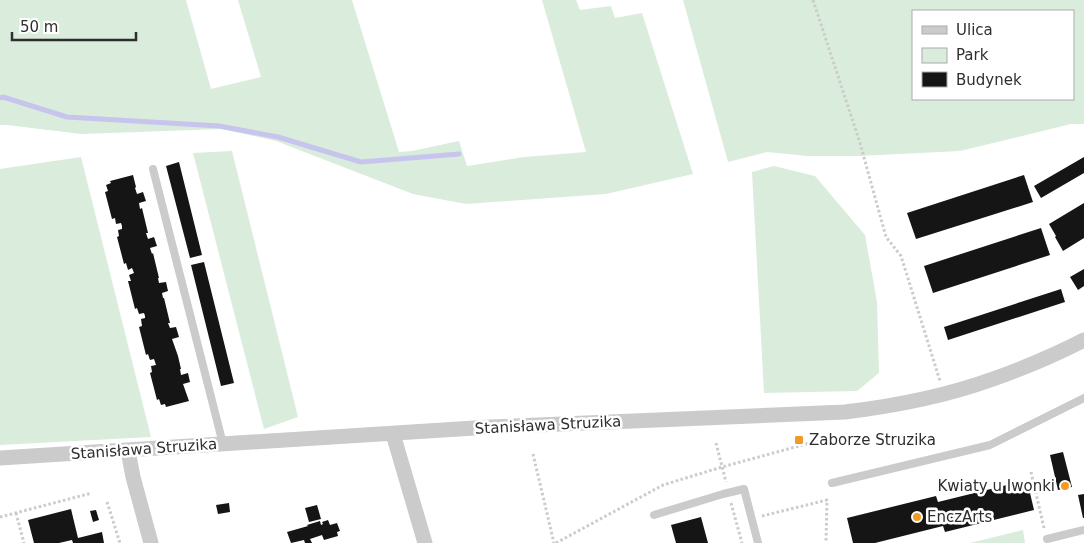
<svg xmlns="http://www.w3.org/2000/svg" width="1084" height="543" font-family="'DejaVu Sans',sans-serif">
<style>
.green{fill:#daecdc;fill-rule:evenodd}
.lines{fill:none;stroke-linecap:round;stroke-linejoin:round}
.stream{stroke:#c7c5ed;stroke-width:5}
.building{fill:#151515}
.path{stroke:#cbcbcb;stroke-width:3;stroke-dasharray:2.5 2.5;stroke-linecap:butt}
.service{stroke:#cbcbcb;stroke-width:8}
.minor{stroke:#cbcbcb;stroke-width:15}
.poi-dot{fill:#ef9b25;stroke:#fff;stroke-width:2}
.labels{text-anchor:middle;stroke-width:5;stroke-linejoin:round;paint-order:stroke}
.street-label{font-size:15px;fill:#2e2e2e;stroke:#fff}
.poi-label{font-size:15px;fill:#2e2e2e;stroke:#fff;text-anchor:start}
</style>
<rect width="100%" height="100%" fill="#fff"/>
<path class="green" d="M0,0h186l25,89 50,-12 -23,-77h114l47,152 13,-1 47,-10 8,25 57,-9 62,-5 -44,-152h34l4,10 31,-4 4,12 27,-5 51,161 -87,20 -140,10 -53,-10 -137,-53 -54,-12 -141,5 -74,-9h-7z
M683,0h401v124h-13l-111,27 -102,5h-51l-40,-4 -39,10zM913,11h160v88h-160z
M232,151l66,266 -34,12 -71,-276z
M81,157l70,280 -151,8v-276z
M774,166l41,10 50,59 12,67 2,71 -22,18 -93,2 -12,-221z
M1023,530l2,13h-55z"/>
<g class="lines">
<path class="stream" d="M0,98l3,-1 64,20 152,9 59,11 83,25 98,-8"/>
</g>
<path class="building" d="M1084,157v16l-43,25 -7,-12z
M179,162l23,93 -12,3 -24,-92z
M133,175l3,12 -1,1 2,6 6,-2 3,9 -7,2 1,6 2,-1 6,25h-2l2,6 6,-2 3,9 -7,2 2,6 1,-1 6,25h-1l1,5 7,-1 2,9 -6,2 1,5h1l6,25h-2l2,5 6,-1 3,10 -7,2 6,17 3,13h-1l1,6 7,-2 2,9 -7,2 6,17 -23,6 -1,-3 -4,1 -2,-6 -2,1 -7,-27 2,-1 -1,-6 5,-1 -2,-6 -4,1 -2,-6 -2,1 -7,-28 3,-1 -1,-7 4,-1v-2l-1,-3 -5,1 -2,-6 -2,1 -7,-28h3l-2,-6 5,-2 -2,-5 -4,2 -2,-7 -2,1 -7,-27 2,-1 -1,-6 4,-1v-3l-1,-3 -5,1 -1,-6 -3,1 -7,-27 3,-1 -2,-6 5,-2 -1,-2z
M1024,175l9,27 -117,37 -9,-26z
M1084,203v35l-21,13 -8,-14 1,-1 -7,-12z
M1041,228l9,27 -117,38 -9,-27z
M204,262l30,121 -13,3 -30,-121z
M1084,269v17l-6,4 -8,-13z
M1061,289l4,13 -117,38 -4,-13z
M1063,452l9,35 -14,3 -8,-35z
M1027,480l7,30 -89,22 -2,-6 -68,17h-22l-6,-25 89,-22 2,6z
M1084,494v24h-1l-5,-23z
M229,503l1,9 -12,2 -2,-9z
M317,505l4,14 -12,3 -4,-14z
M71,509l7,29 24,-6 2,11h-31l-1,-3 -13,3h-25l-6,-23z
M96,510l3,10 -6,2 -3,-11z
M701,517l7,26h-32l-5,-18z
M328,520l2,5 7,-2 3,8 -3,1 1,4 -14,4 -2,-5 -12,4 2,4h-7l-1,-3 -13,3 -4,-11 21,-6 -1,-1 13,-4 1,4 2,-1 -1,-2z"/>
<g class="lines">
<path class="path" d="M813,0l47,143 26,94 15,19 39,125
M716,443l10,39
M533,454l21,89
M1031,472l13,56
M107,502l13,41
M731,503l11,40
M16,513l8,30
M762,516l65,-16 -1,43
M0,517l92,-24
M556,543l107,-58 59,-18 99,-27"/>
<path class="service" d="M153,169l70,275
M832,483l158,-38 94,-47
M654,515l69,-21 21,-5 14,54
M1047,539l37,-9"/>
<path class="minor" d="M393,434l32,109
M128,451l5,26 18,66
M0,458l490,-31 355,-15c50,-6 101,-16 148,-33 31,-11 62,-24 91,-39"/>
</g>
<g class="poi-dot">
<rect x="794" y="435" width="10" height="10" rx="2.5"/>
<circle cx="1065" cy="486" r="5"/>
<circle cx="917" cy="517" r="5"/>
</g>
<g class="labels">
<g class="street-label">
<text transform="translate(548 425) rotate(-3)" y="5">Stanisława Struzika</text>
<text transform="translate(144 449) rotate(-4)" y="5">Stanisława Struzika</text>
</g>
<g class="poi-label">
<text x="809" y="445">Zaborze Struzika</text>
<text x="1055" y="491" text-anchor="end">Kwiaty u Iwonki</text>
<text x="927" y="522">EnczArts</text>
</g>
</g>
<rect x="912" y="10" width="162" height="90" fill="#ffffff" stroke="#ababab"/>
<rect x="922" y="26" width="25" height="8" fill="#cbcbcb" stroke="#ababab"/>
<text x="956" y="35" font-size="15" fill="#2e2e2e">Ulica</text>
<rect x="922" y="48" width="25" height="15" fill="#daecdc" stroke="#ababab"/>
<text x="956" y="60" font-size="15" fill="#2e2e2e">Park</text>
<rect x="922" y="72" width="25" height="15" fill="#151515" stroke="#ababab"/>
<text x="956" y="85" font-size="15" fill="#2e2e2e">Budynek</text>
<path d="M12 32v8h124v-8" fill="none" stroke="#2e2e2e" stroke-width="2.5"/>
<text x="20" y="32" font-size="15" fill="#2e2e2e" stroke="#ffffff" stroke-width="4" paint-order="stroke">50 m</text>
</svg>
